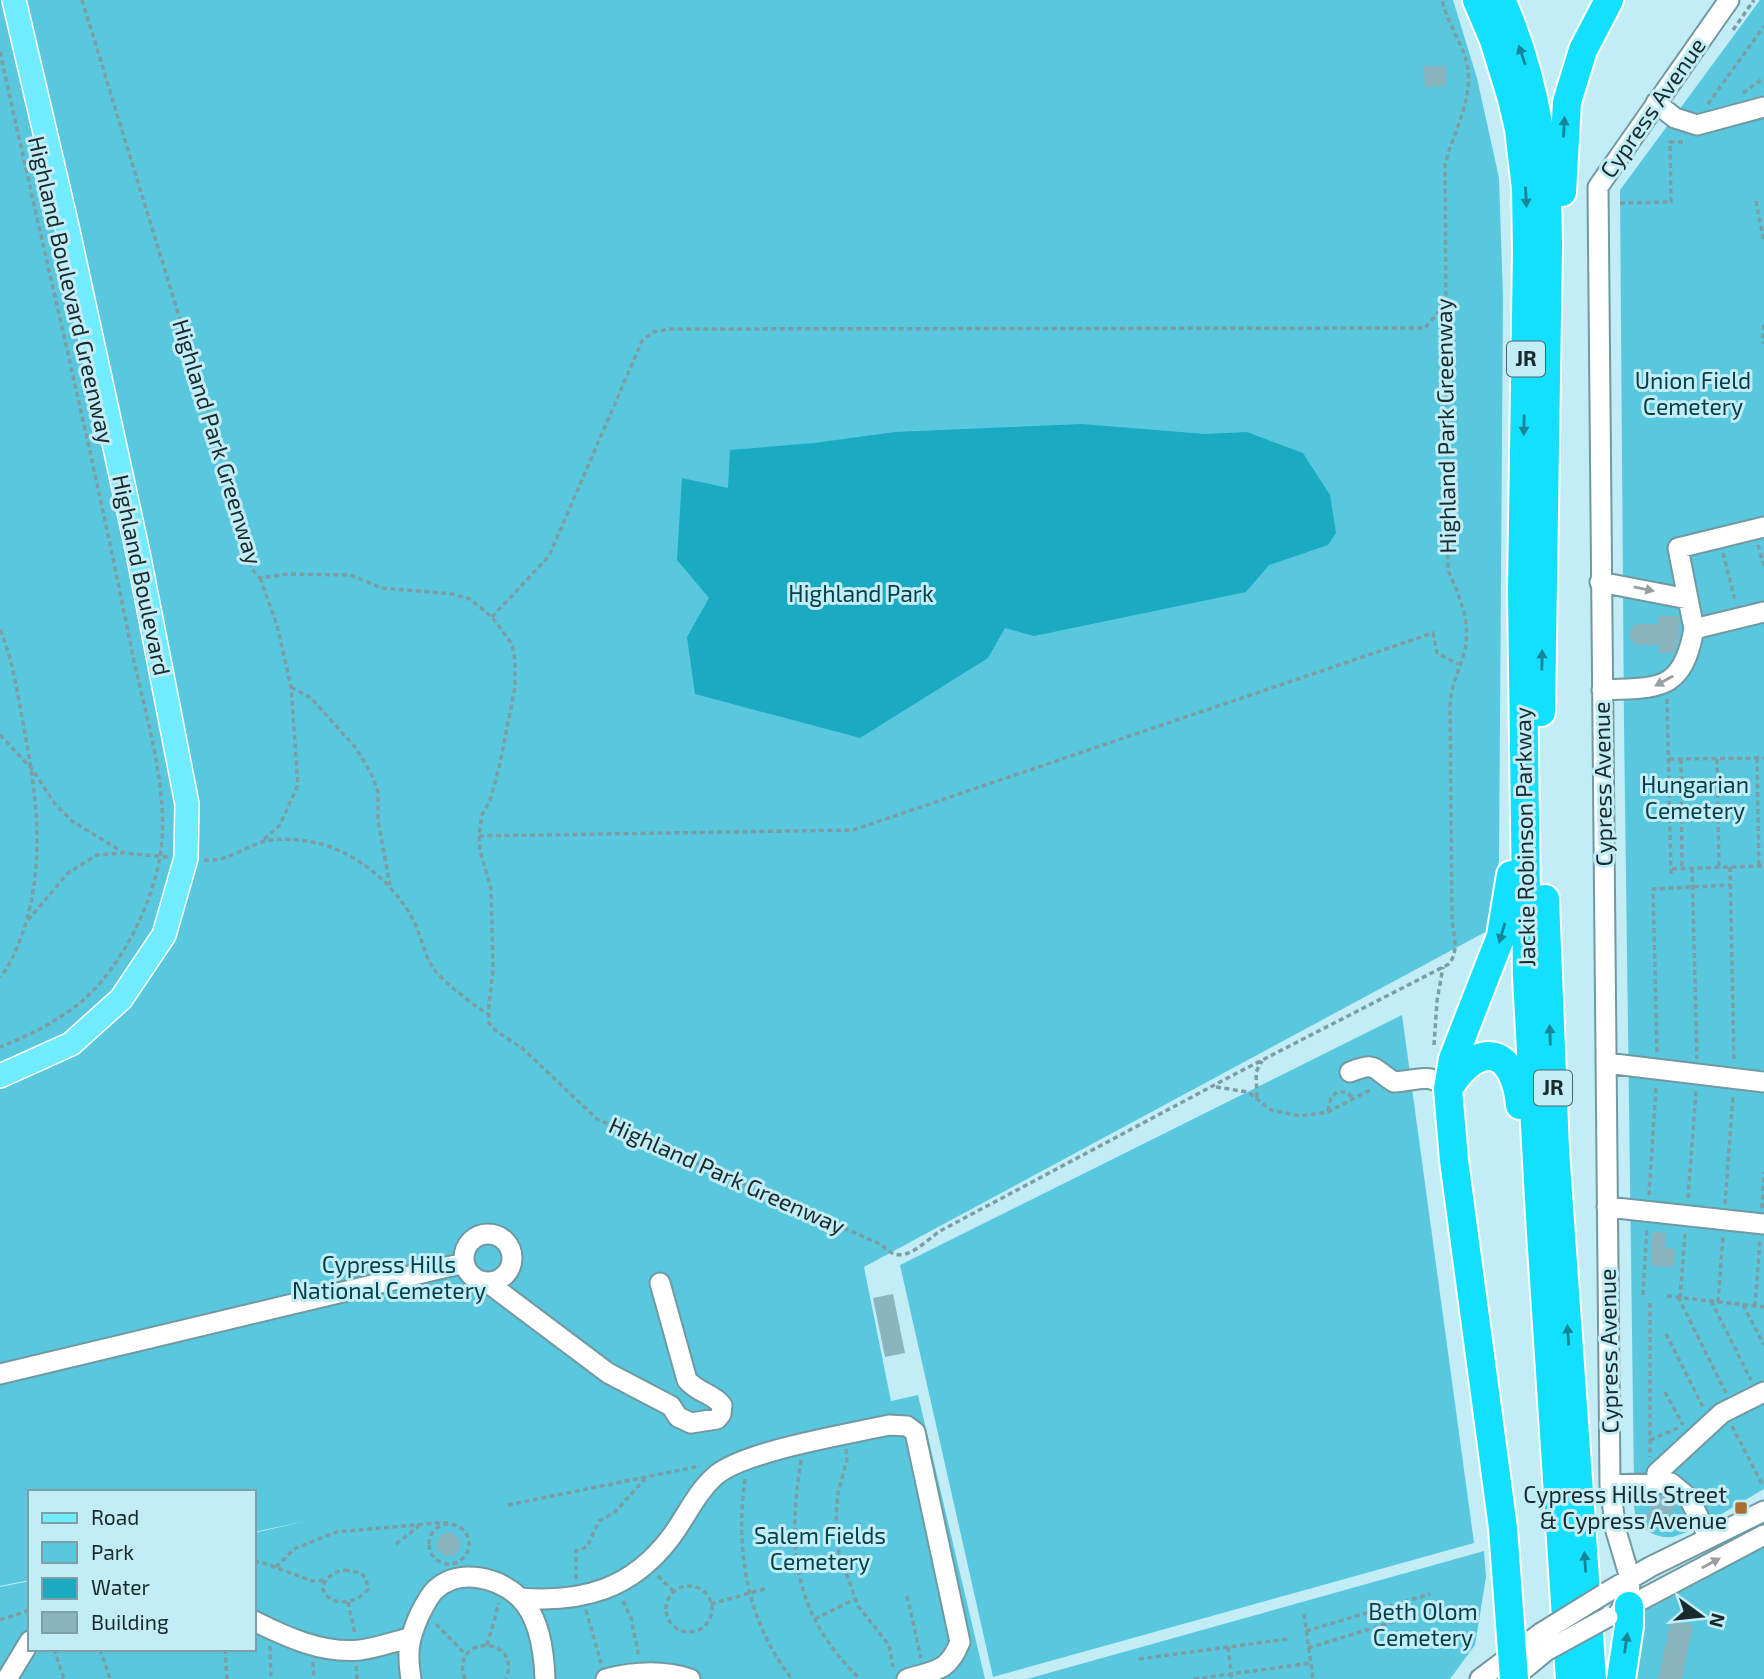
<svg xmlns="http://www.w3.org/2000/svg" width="1764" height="1679" font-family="'Exo 2',sans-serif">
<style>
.green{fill:#59c8de}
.water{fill:#1aaac2}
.building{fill:#8bb5be}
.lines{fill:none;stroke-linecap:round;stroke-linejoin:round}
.minor-casing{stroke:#7099a2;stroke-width:23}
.major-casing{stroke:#fff;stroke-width:26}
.highway-casing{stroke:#fff;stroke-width:32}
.path{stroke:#7d9da4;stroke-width:3.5;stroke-dasharray:5 3.5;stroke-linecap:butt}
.minor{stroke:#fff;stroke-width:19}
.major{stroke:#71ecff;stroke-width:23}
.highway{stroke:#13e0ff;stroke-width:28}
.minor-bridge-casing{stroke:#7099a2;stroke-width:23;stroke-linecap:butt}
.minor-bridge{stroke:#fff;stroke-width:19}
.oneway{fill:#168596}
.oneway2{fill:#989fa0}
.poi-dot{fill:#ab6e32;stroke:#c2edf6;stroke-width:2.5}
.labels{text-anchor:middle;stroke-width:6;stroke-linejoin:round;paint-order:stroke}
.shield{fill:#c2edf6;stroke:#4c6469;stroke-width:2}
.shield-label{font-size:21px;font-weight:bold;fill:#192a2d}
.street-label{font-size:23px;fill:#192a2d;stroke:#c2edf6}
.park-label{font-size:23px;fill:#023f49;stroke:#c2edf6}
.poi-label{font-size:23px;fill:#192a2d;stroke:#c2edf6;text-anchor:end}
</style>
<rect width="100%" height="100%" fill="#c2edf6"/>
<path class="green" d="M0,0h1453l24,78 22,100 4,119 -4,563 -10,70 -625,337 27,134 27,-6 67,284h-985v-92l30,-6v68h224v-116l52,-12 -52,11v-40h-224v88l-30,6z
M1760,0h4v1489c-23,13 -69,43 -92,48 -14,2 -31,-7 -36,-20 -3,-10 -2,-23 -2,-33l-10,-759 -4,-535z
M1402,1015l72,528 -481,134 -93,-412z
M1764,1547v132h-132l10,-67z
M1484,1551l2,26 -11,68 -25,34h-423z"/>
<path class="water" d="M1081,424l124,10 42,-2 56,21 27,42 6,38 -8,12 -59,20 -23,27 -212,44 -29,-8 -17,30 -128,80 -165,-44 -8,-57 22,-39 -32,-38 5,-82 46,10 2,-38 84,-7 81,-11z"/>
<path class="building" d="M1424,66h22v20l-21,1z
M1658,616h21v23l-5,14h-15v-8h-22l-7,-6v-9l6,-6h22z
M1652,1232l14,1 -1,15 10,1 -1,18 -23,-1z
M893,1294l12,59 -20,4 -12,-59z
M1666,1495l11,9 -8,13 -2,-1 -4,7 -7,2 -7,-4 -2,-7 5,-7 -2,-2 6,-9z
M452,1532l9,10 -4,12 -12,2 -9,-9 4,-12z
M1671,1620l22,5 -11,54h-24z"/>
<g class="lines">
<defs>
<path id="minor" d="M1656,103l19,15 22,7 67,-18
M1764,527l-86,21 16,81 70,-17
M1600,582l88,17
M1602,690c55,-3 80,4 92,-61
M1606,1063l158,19
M1350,1072c28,-11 22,-3 44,10 24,-1 34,-11 54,7
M1607,1207l157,17
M464 1258a24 24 0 1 1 48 0a24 24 0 1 1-48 0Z
M487,1282l121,91 63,33 7,11 13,6 26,-4 4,-5 1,-9c-10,-12 -24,-12 -35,-25l-27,-97
M0,1374l464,-111
M1662,1483l-5,-10 65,-60 42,-21
M1610,1485l61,-2 18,15 20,40
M1604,1594l46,-27 114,-56
M520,1598c63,5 112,-9 151,-61 15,-20 25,-44 44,-61 28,-25 134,-42 174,-51l18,1 8,6 45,210c-12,30 -24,28 -53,37
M1629,1606l1,-28 -14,-47 -6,-46 -12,-1298 131,-187
M1620,1611l144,-76
M254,1621c32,16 69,33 106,29 16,-2 33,-8 49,-12
M7,1679l23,-38
M411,1679c-4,-26 -3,-38 8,-63 4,-8 10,-21 17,-27 24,-21 62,-12 84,9 20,20 24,54 25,81
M606,1679c27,-7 57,-9 84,0
M1480,1679l61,-46
M1512,1679l34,-28"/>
<path id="major" d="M0,1076l71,-32 50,-45 43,-64 22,-77 1,-54 -49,-251 -72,-331 -52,-222"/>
<path id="highway" d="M1477,0l17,40 18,59 7,30 7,60 1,61 -5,340 5,387 13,240 30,462
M1501,0c35,78 47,160 47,245l-7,467
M1562,192l5,-90 16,-52 26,-50
M1511,875l-10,61 -48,123 -5,30 6,71 49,368 11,150
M1545,899l10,251 37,529
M1450,1086c31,-48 65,-36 70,19
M1621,1679l8,-53v-20"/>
</defs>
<use href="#minor" class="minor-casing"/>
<use href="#major" class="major-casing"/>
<use href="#highway" class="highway-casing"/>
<path class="path" d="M82,0l159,518c3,19 3,47 19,60l28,-4 62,1 32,13 71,6 17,5 22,18 20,27 3,17v26l-16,81 -9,32 -8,15 -3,21 1,15 11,38 2,80 -4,37v17l7,8 26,17 75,71 283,125c4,3 9,8 14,10 16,5 34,-15 46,-23l297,-158 212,-109c10,-13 5,-28 3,-43l-2,-215c1,-23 10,-36 15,-57 6,-29 -6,-53 -17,-79l-3,-405c8,-34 31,-69 21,-105 -6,-20 -19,-39 -24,-60
M1733,30l21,-30
M0,52c43,197 91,393 130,590 13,66 41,148 30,215 -9,52 -44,121 -88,152 -22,16 -47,28 -72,38
M1743,93l21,-15
M1708,104l56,-78
M1756,201l8,41
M1620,203l51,-1 -1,-60h17
M1764,325l-2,16 2,2
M1758,545l6,21
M1723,553l12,47
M260,578l17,47 14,62 7,98 -18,40 -19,17
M492,617l57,-61 93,-215 11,-9 16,-3 756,-1 18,-21
M0,630c13,30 17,61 23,93 14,73 24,146 -3,217 -6,14 -10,26 -20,37
M291,687l20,11 44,49 16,26 7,19v29l12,64
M1667,699l4,176
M0,735l32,34 23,35 17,17 52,32 44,4
M1757,758l2,108
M1669,759l95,-1
M1681,759l1,110
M1717,759l2,108
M479,836l374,-6 580,-197 4,20 21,11
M204,860c21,2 36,-10 55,-17 16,-6 36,-4 53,-1 42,7 87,45 104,84 7,16 10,36 22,48 10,11 38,33 50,40
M1730,867l4,194
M1692,868l5,191
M1672,869l92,-3
M28,920l40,-47 29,-18 25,-2
M1434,1045l3,-44 6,-34
M1657,1052l-4,-163 77,-4
M1216,1087l32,5 23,18 29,6 28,-4 44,-23
M1257,1097l-1,-25 6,-11
M1328,1111l3,-14 6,-5h9l9,7
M1649,1195l7,-108
M1688,1198l8,-107
M1725,1204l8,-108
M1762,1208l2,-36
M1643,1295l4,-68
M1667,1296l97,11
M1678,1297l48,96
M1680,1298l5,-64
M1711,1301l40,79
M1718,1302l5,-66
M1650,1303v154
M1743,1305l21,40
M1755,1306l5,-65
M1666,1334l37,73
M1665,1392l18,33
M1732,1426l31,60
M1650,1440l28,-12
M846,1449l1,10 -9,34 -2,22 3,38 19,53 31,39 4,22
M801,1460c-14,89 -8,154 59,219
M745,1479c-10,71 2,143 47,200
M508,1505l192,-39
M429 1544a20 20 0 1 1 40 0a20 20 0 1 1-40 0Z
M396,1544l23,-18
M254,1562h7l51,19 14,-1
M276,1567l18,-18 42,-17 100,-9h13
M345,1570l16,3 5,6 2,10c-12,16 -39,19 -46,-2 6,-11 11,-15 23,-17z
M658,1576l16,16
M576,1579v-28l11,-4 12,-26 16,-9 30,-33
M666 1609a23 23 0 1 1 46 0a23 23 0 1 1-46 0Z
M907,1596l14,62
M623,1601l8,17 8,39
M348,1602l7,32
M711,1604l57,-16
M586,1610l15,53
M1304,1614l9,65
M815,1619l40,-20
M0,1620l30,-10
M436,1624l30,31
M1306,1631l124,-37
M487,1645l12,-42
M270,1646l1,33
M1228,1647l4,32
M1308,1648l127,-39
M54,1649l10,30
M100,1649l10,30
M225,1649l2,30
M1139,1659l149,-20
M313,1662l1,17
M356,1666l1,13
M465,1679c-17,-44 58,-45 41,0
M1194,1679l117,-16"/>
<use href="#minor" class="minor"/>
<use href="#major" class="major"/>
<use href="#highway" class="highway"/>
<defs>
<path id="minor-bridge" d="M1541,1633l63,-39
M1546,1651l62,-34"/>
</defs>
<use href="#minor-bridge" class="minor-bridge-casing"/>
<use href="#minor-bridge" class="minor-bridge"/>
</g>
<defs><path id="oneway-solid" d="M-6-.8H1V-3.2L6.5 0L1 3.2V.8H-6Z" transform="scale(1.75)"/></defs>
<g class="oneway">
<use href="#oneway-solid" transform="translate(1522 55) rotate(-108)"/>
<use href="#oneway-solid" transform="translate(1564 127) rotate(-87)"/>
<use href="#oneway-solid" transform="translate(1526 197) rotate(87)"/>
<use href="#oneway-solid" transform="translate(1524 425) rotate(91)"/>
<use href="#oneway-solid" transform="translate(1542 660) rotate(-89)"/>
<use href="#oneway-solid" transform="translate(1502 933) rotate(106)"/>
<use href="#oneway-solid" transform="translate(1550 1035) rotate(-92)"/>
<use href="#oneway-solid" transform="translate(1568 1335) rotate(-94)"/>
<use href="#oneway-solid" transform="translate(1585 1562) rotate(-94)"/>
<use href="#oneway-solid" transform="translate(1626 1643) rotate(-82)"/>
</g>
<g class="oneway2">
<use href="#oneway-solid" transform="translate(1644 589) rotate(12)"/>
<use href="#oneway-solid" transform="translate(1664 681) rotate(151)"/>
<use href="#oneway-solid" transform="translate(1711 1563) rotate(-28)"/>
</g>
<rect class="poi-dot" x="1734" y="1501" width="14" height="14" rx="3.5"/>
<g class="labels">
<g class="shield">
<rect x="1507" y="341.5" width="38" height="35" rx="5"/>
<rect x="1534" y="1070.5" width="38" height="35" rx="5"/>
</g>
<g class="shield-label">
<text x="1526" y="366">JR</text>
<text x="1553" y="1095">JR</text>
</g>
<g class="street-label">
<text transform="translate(1653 108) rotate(-55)" y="8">Cypress Avenue</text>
<text transform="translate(71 290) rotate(77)" y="8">Highland Boulevard Greenway</text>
<text transform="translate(1446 426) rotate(-91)" y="8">Highland Park Greenway</text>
<text transform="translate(217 442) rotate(73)" y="8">Highland Park Greenway</text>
<text transform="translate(141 575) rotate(78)" y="8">Highland Boulevard</text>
<text transform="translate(1603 784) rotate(-91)" y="8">Cypress Avenue</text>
<text transform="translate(1525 837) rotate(-91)" y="8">Jackie Robinson Parkway</text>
<text transform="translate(727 1176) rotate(24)" y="8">Highland Park Greenway</text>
<text transform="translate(1609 1351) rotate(-91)" y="8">Cypress Avenue</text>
</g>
<g class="park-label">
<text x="1693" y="389">Union Field<tspan x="1693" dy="26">Cemetery</tspan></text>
<text x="861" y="602">Highland Park</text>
<text x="1695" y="793">Hungarian<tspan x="1695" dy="26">Cemetery</tspan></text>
<text x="389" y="1273">Cypress Hills<tspan x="389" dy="26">National Cemetery</tspan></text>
<text x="820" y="1544">Salem Fields<tspan x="820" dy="26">Cemetery</tspan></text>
<text x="1423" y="1620">Beth Olom<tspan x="1423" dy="26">Cemetery</tspan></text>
</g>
<g class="poi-label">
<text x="1727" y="1503">Cypress Hills Street<tspan x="1727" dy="26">&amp; Cypress Avenue</tspan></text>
</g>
</g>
<rect x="28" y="1490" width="228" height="161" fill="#c2edf6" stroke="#7e9fa6" stroke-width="2"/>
<rect x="42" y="1513" width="35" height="10" fill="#71ecff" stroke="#7e9fa6" stroke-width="2"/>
<text x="91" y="1525" font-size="21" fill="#192a2d">Road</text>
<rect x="42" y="1542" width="35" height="21" fill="#59c8de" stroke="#7e9fa6" stroke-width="2"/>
<text x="91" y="1560" font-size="21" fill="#192a2d">Park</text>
<rect x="42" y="1578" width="35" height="21" fill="#1aaac2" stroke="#7e9fa6" stroke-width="2"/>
<text x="91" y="1595" font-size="21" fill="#192a2d">Water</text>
<rect x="42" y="1612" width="35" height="21" fill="#8bb5be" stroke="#7e9fa6" stroke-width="2"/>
<text x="91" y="1630" font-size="21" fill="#192a2d">Building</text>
<g transform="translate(1701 1616) rotate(105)" stroke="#c2edf6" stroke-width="5" paint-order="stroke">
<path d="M0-5L12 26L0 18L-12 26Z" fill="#192a2d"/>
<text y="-10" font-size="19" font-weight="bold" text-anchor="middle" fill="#192a2d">N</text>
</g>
</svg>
